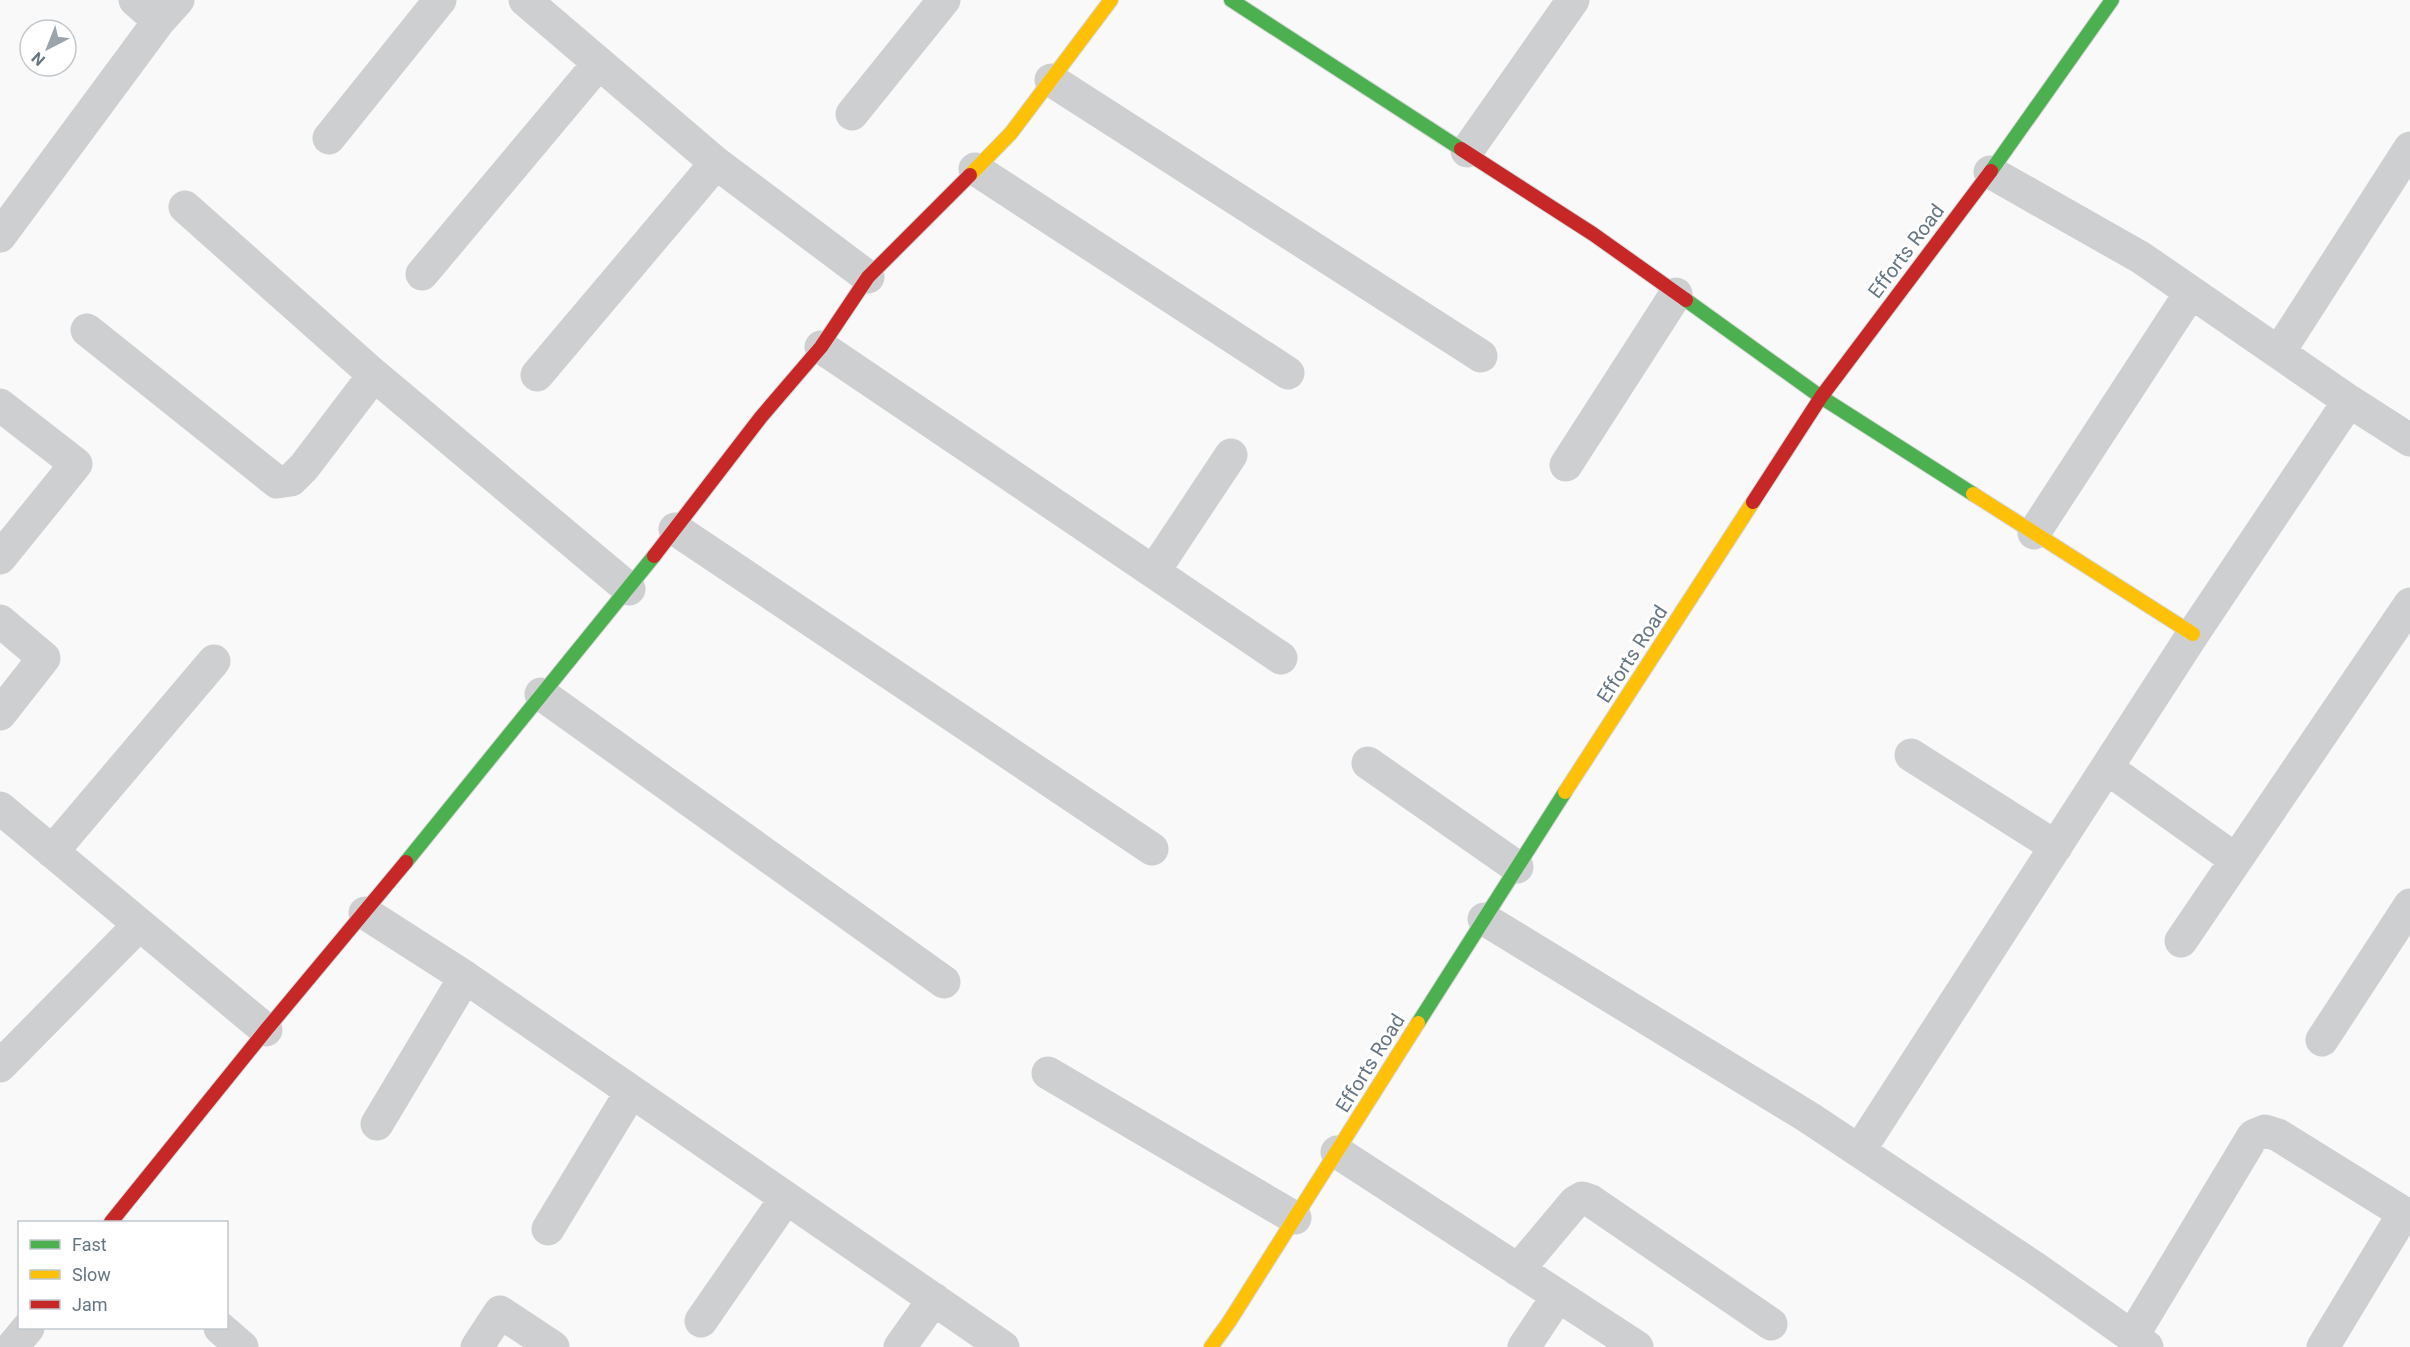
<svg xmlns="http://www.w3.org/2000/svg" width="2410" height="1347" font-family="Roboto,sans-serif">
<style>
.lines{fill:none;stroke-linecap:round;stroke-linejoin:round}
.fast-casing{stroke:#d5d6d7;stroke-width:16}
.slow-casing{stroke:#d5d6d7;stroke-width:16}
.jam-casing{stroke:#d5d6d7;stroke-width:16}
.street{stroke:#cecfd0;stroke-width:33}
.fast{stroke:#4caf50;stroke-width:14}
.slow{stroke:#ffc107;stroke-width:14}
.jam{stroke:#c62828;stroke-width:14}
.labels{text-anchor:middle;stroke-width:6;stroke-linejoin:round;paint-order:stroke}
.street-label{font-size:20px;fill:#657683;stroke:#fff}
</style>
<rect width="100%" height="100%" fill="#f9f9f9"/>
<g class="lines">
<defs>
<path id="fast" d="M1231,0l230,149
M1991,171l121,-171
M1686,300l135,97 152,97
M406,862l248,-306
M1418,1023l147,-231"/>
<path id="slow" d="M970,175l41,-42 100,-133
M1973,494l220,140
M1565,792l188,-290
M1211,1347l18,-25 189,-299"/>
<path id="jam" d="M1461,149l132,85 93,66
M1753,502l68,-105 170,-226
M654,556l107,-139 60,-70 47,-70 102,-102
M111,1222l155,-192 140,-168"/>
</defs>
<use href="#fast" class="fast-casing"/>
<use href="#slow" class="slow-casing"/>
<use href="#jam" class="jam-casing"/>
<path class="street" d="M135,0l24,21 19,-21
M525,0l191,163 152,114
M1051,80l430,276
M852,114l92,-114
M329,138l111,-138
M1467,151l106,-151
M975,169l313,204
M1990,172l150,85 209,144 61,39
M185,207l189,168 255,214
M0,236l159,-215
M422,274l177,-211
M87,330l190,152 14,-2 13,-13 70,-92
M821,347l460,311
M2279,352l131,-204
M537,375l179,-212
M0,405l76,59 -76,94
M1566,465l110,-171
M675,529l477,320
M2034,533l157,-241
M1154,571l77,-116
M0,621l44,37 -44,56
M541,694l403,288
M1911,755l145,92
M1368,763l149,104
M2107,768l129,92
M0,808l266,222
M52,852l162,-191
M365,913l100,64 538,370
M1484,919l324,198 227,151 112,79
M2181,941l229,-337
M2322,1040l88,-135
M0,1066l139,-141
M1048,1073l247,145
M377,1124l88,-147
M1859,1151l334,-517 156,-233
M1337,1152l300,195
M548,1229l83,-137
M1518,1270l57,-68 7,-4 9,3 180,123
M701,1321l85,-123
M220,1328l22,19
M2132,1337l121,-201 12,-5 13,4 132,82
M12,1347l16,-19
M477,1347l23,-35 53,35
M900,1347l34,-48
M1524,1347l34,-51
M2323,1347l81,-134"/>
<use href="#fast" class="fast"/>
<use href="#slow" class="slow"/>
<use href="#jam" class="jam"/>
</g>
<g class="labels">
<g class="street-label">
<text transform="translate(1906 251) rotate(-53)" y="7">Efforts Road</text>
<text transform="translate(1632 654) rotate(-57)" y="7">Efforts Road</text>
<text transform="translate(1370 1063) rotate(-58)" y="7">Efforts Road</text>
</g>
</g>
<rect x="18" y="1221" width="210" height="108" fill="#ffffff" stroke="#c1c8cd" stroke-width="1.5"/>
<rect x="30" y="1240" width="30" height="9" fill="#4caf50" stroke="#c1c8cd" stroke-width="1.5"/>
<text x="72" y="1251" font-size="18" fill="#657683">Fast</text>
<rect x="30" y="1270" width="30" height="9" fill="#ffc107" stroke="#c1c8cd" stroke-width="1.5"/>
<text x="72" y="1281" font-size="18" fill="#657683">Slow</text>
<rect x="30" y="1300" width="30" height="9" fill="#c62828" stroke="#c1c8cd" stroke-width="1.5"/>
<text x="72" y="1311" font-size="18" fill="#657683">Jam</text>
<g transform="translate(48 48) rotate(222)"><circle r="28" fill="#ffffff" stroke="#c1c8cd" stroke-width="1.5"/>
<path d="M0-4.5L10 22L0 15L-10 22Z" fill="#99a4ac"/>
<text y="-9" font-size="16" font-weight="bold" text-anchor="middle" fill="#657683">N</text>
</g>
</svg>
